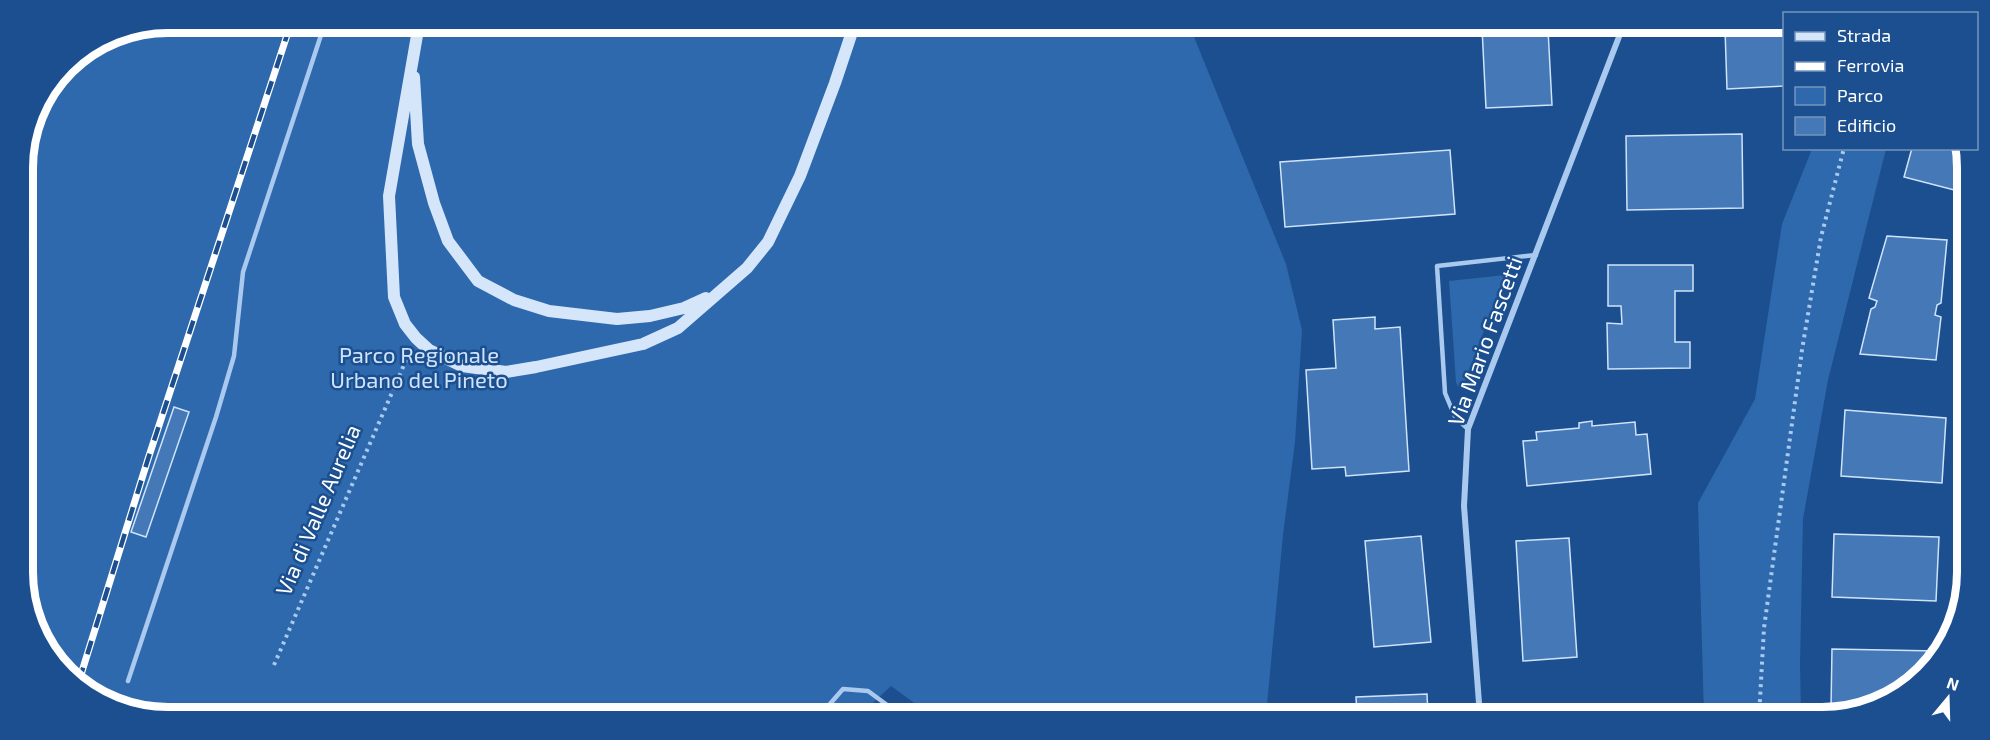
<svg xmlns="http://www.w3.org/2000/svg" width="1990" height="740" font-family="'Exo 2',sans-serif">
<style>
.green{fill:#2e69ad}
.building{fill:#4478b7;stroke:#cfe3fa;stroke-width:1.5}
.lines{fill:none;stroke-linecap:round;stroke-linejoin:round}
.path{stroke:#a9c9ee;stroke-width:4;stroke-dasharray:3 4.5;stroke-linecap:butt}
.lane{stroke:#a9c9ee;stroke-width:4.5}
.street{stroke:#a9c9ee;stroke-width:6}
.secondary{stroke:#d6e6fa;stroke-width:12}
.rail-casing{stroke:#fff;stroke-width:7}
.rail{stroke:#1b4f8f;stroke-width:4.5;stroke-dasharray:14;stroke-linecap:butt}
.labels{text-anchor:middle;stroke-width:5;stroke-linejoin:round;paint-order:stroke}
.street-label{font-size:22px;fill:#fff;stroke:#1b4f8f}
.park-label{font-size:22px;fill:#cfe3fa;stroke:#1b4f8f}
.rim{fill:none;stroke:#fff;stroke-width:8}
</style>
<rect width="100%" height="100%" fill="#1b4f8f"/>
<path class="green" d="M168,23l1022,4 96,237 16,66 -7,112 -12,93 -17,180 -338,-2 -37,-27 -29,27 -741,-3 -62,-42 -34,-68 -2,-442 15,-55 34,-44 41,-26z
M1812,149h74l-58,231 -25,139 -3,145 1,53h-97l-6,-214 57,-104 27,-175z
M1505,275l-40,106 -2,5 -5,1 -2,-5 -7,-101z"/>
<path class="building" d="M1482,28l66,1 4,76 -66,3z
M1725,29l59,1v56l-57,3z
M1742,134l1,74 -116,2 -1,-74z
M1912,148h54v45l-62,-16z
M1450,150l5,64 -170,13 -5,-65z
M1887,236l60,4 -6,63 -4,2 -2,10 6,2 -5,43 -76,-6 11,-45 4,-2 2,-6 -8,-3z
M1608,265h85v26h-18v51h15v26l-82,1 -1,-46 15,1 -1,-18h-13z
M1375,317v12l25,-2 9,144 -63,5 -1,-9 -33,2 -6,-99 30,-2 -3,-48z
M174,407l15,5 -43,125 -15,-5z
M1845,410l101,8 -4,65 -101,-7z
M1592,421v5l43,-4 1,13 11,-1 4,40 -124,12 -4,-45 14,-1 -1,-8 43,-4v-5z
M1834,534l105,3 -3,64 -104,-4z
M1421,536l10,106 -57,5 -9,-106z
M1569,538l8,119 -54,4 -7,-120z
M1832,649l104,2 -26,37 -56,21 -23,-1z
M1427,694l1,21h-71l-1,-18z
M1659,710v6h-77z"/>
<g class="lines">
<path class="path" d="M274,665l133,-307
M1759,717l5,-89 38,-278 19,-113 23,-89"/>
<path class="lane" d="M1468,429l-13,-12 -10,-24 -8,-127 99,-11
M128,681l88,-264 18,-61 9,-84 82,-249
M822,713l21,-24 25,2 30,22"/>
<path class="street" d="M1480,716l-16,-210 4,-77 154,-400"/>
<path class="secondary" d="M419,24l-30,172 5,101 11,27 11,14 13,12 33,16 44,6 30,-5 107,-23 35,-16 69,-60 21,-26 32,-66 35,-93 19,-57
M414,77l4,67 16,59 14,38 30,40 36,19 35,11 68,8 33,-3 34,-8 22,-10"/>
<defs>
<path id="rail" d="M79,681l69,-222 143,-436"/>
</defs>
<use href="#rail" class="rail-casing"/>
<use href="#rail" class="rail"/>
</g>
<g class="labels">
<g class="street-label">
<text transform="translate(1485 341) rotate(-70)" y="8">Via Mario Fascetti</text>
<text transform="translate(318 510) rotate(-67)" y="8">Via di Valle Aurelia</text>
</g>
<g class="park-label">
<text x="419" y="363">Parco Regionale<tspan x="419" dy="25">Urbano del Pineto</tspan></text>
</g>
</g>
<path d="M0 0H1990V740H0ZM168 33H1822A135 135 0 0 1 1957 168V572A135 135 0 0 1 1822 707H168A135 135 0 0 1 33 572V168A135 135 0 0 1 168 33Z" fill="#1b4f8f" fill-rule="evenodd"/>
<path class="rim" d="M168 33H1822A135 135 0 0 1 1957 168V572A135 135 0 0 1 1822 707H168A135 135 0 0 1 33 572V168A135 135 0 0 1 168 33Z"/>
<rect x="1783" y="12" width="195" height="138" fill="#1b4f8f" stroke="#7695bc" stroke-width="1.5"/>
<rect x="1795" y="32" width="30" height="9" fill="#d6e6fa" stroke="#7695bc" stroke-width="1.5"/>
<text x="1837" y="42" font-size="18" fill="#ffffff">Strada</text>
<rect x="1795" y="62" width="30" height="9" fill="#ffffff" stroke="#7695bc" stroke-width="1.5"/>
<text x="1837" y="72" font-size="18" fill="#ffffff">Ferrovia</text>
<rect x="1795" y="87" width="30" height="18" fill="#2e69ad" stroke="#7695bc" stroke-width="1.5"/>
<text x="1837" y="102" font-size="18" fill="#ffffff">Parco</text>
<rect x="1795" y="117" width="30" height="18" fill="#4478b7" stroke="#7695bc" stroke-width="1.5"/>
<text x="1837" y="132" font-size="18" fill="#ffffff">Edificio</text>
<g transform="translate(1948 698) rotate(19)" stroke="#1b4f8f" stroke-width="4.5" paint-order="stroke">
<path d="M0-4.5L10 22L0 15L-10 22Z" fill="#ffffff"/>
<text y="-9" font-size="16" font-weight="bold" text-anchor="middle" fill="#ffffff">N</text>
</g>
</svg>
